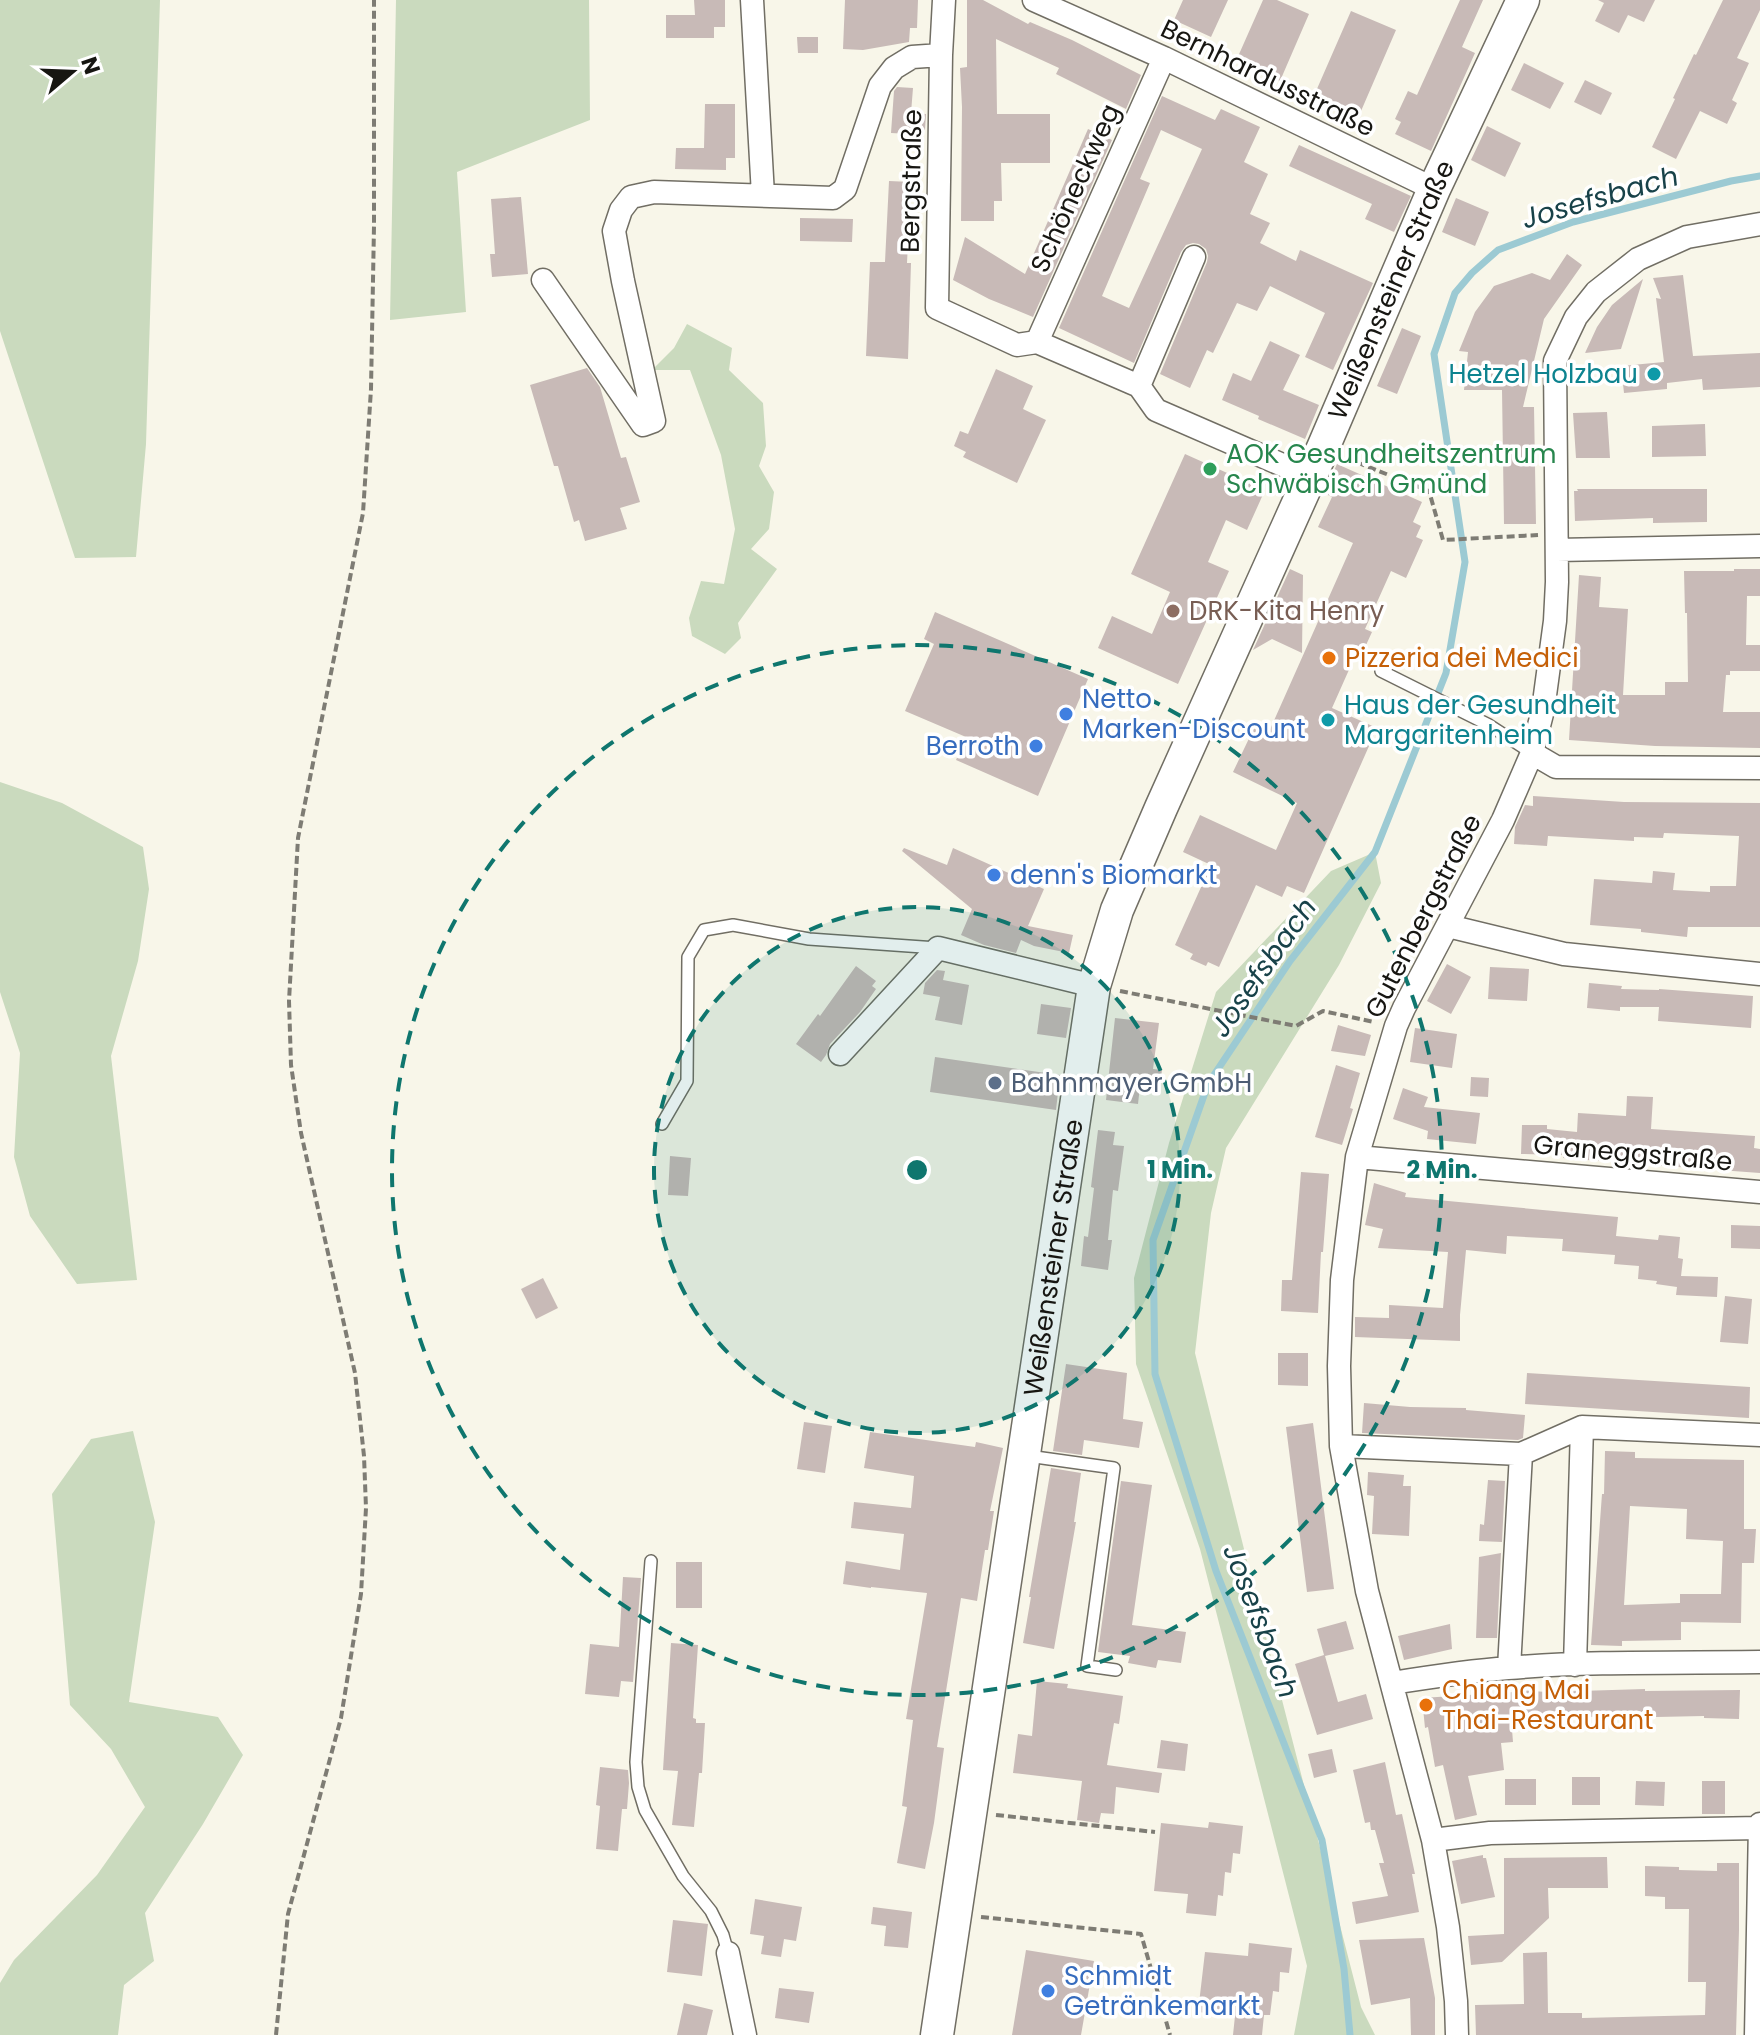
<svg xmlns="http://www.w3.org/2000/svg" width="1760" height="2035" font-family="Poppins,sans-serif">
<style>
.green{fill:#cadabe}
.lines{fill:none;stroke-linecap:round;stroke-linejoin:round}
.stream{stroke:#9ccad3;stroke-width:7}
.building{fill:#c8bab7;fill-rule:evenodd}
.service-casing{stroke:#716e64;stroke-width:14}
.minor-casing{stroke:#716e64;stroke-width:25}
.secondary-casing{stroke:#716e64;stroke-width:35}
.path{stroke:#7e7c74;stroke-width:4;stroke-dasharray:8 4;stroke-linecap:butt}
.service{stroke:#fff;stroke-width:11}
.minor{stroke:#fff;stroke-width:22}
.secondary{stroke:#fff;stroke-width:32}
.ring{fill:none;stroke:#0f766e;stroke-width:4;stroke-dasharray:14 10}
.culture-dot{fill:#0f9aa8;stroke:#fff;stroke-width:3}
.leisure-dot{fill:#2e9e5b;stroke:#fff;stroke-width:3}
.education-dot{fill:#8d6e63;stroke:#fff;stroke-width:3}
.food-dot{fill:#e8710a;stroke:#fff;stroke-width:3}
.shop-dot{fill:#3f7fe0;stroke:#fff;stroke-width:3}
.service-dot{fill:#5c6f8a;stroke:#fff;stroke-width:3}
.labels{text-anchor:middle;stroke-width:7;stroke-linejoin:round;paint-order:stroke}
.street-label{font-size:26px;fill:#171612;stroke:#fff}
.culture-label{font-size:26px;fill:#0d838f;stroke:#fff;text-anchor:end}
.leisure-label{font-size:26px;fill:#27864d;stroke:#fff;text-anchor:start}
.education-label{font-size:26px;fill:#785e54;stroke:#fff;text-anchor:start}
.food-label{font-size:26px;fill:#c56008;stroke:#fff;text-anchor:start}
.shop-label{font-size:26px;fill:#366cbe;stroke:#fff;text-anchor:start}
.service-label{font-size:26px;fill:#4e5e75;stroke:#fff;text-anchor:start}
.water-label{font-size:28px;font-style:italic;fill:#184249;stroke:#fff}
.centre{fill:#0f766e;stroke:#fff;stroke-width:4}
.ring-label{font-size:24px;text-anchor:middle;font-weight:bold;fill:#0f766e;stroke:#fff;stroke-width:7;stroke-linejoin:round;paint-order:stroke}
</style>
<rect width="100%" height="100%" fill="#f8f6e9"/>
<path class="green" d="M0,0h160l-14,444 -10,113 -61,1 -75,-227z
M396,0h193l1,120 -133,52 9,140 -76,8z
M687,324l45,24 -3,22 34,33 3,43 -7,20 15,26 -5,37 -18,20 26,20 -39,54 3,15 -16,16 -33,-18 -3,-18 12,-37 23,3 11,-55 -14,-74 -31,-85h-38l22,-22z
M0,782l62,21 81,44 6,42 -11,72 -27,95 26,224 -60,4 -47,-68 -16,-59 6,-104 -20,-61z
M1375,852l6,31 -42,82 -113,183 -15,65 -16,140 77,308 89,346 14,28h-81l13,-69 -107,-417 -64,-185 -2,-86 35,-135 47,-151 115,-121z
M133,1431l22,91 -26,180 89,15 25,38 -40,69 -58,89 9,48 -30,24 -6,50h-118v-52l14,-23 83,-85 48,-68 -34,-58 -41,-44 -18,-211 39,-55z"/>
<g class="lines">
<path class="stream" d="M1350,2035l-6,-66 -22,-129 -106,-269 -61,-197 -2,-134 55,-156 82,-123 85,-109 71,-179 19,-111 -31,-208 21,-61 17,-20 26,-23 75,-28 158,-41 29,-5"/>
</g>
<path class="building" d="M694,0h31v27h-11v11h-48v-23h29z
M845,0h73l-1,28h-7l-1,14 -46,8 -20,-1z
M967,0h16l45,24 2,-2 42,18 69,35 -15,34 -70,-35 3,-6 -63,-29 1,75h53v49h-49l1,38h-8v20h-33l1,-114 -2,-39 7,-1z
M1183,0h45l-17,37 -37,-17z
M1263,0h14l32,14 -29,67 -44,-20z
M1460,0h23l-21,47 13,6 -44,98 -36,-17 6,-12 -6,-3 13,-28 9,4z
M1598,0h57l-11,22 -16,-7 -9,18 -24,-12 9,-18z
M1723,0h37v10l-23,48 12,5 -17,37 5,3 -10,21 -27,-13 -24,48 -24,-12 23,-48 -2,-1 21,-44 2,1z
M1351,11l45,19 -38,88 -45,-20z
M797,37h21v16h-20z
M1524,63l40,20 -14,26 -39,-19z
M1585,80l27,13 -11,22 -27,-13z
M897,87l16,1 -2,25 15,1 -1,16h-15v4l-19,-1 3,-42z
M1162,96l53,24 6,-11 39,18 -16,35 24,12 -18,40 20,9 -10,20 36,18 4,-11 73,33 -40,87 -28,-13 20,-44 -55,-27 -13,25 -20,-8 -24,50 -6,-3 -17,38 -30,-14 47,-112 1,-6 -2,-7 -7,-5 -6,-1 -7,2 -5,7 -47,111 -75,-35zM1161,130l41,19 -73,159 -27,-12 48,-113 -10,-4z
M705,104h30v54h-9v12l-51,-1 1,-21h28z
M1487,126l34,17 -16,34 -34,-17z
M1088,129l24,11 -79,177 -44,-18 -36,-19 12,-43 60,37z
M1299,145l112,51 -17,36 -29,-13 7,-15 -83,-38z
M889,181l22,1 -4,81h4l-3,96 -42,-3 4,-94h15z
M521,197l7,77 -36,3 -2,-23h5l-4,-55z
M1456,198l33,14 -14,34 -33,-14z
M800,218l53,1 -1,23 -52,-1z
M1567,254l15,11 -38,54 -21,88h11l2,117h-32l-2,-134h-38l4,-38 -9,-1 16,-39 19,-26 38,-13 18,7z
M1683,275l10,81 67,-3v34l-57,3 -1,-11 -35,4v6l-43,4 -3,-27 43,-4 -8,-64 5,1 -8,-21z
M1643,279l-22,70 -36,4 12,-26 15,-22z
M1402,328l19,8 -24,58 -20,-8z
M1270,341l30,14 -17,35 36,15 -14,34 -47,-20 1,-3 -37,-16 11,-27 18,8z
M587,368l13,19 21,71 5,-1 14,45 -20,6 7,21 -42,12 -6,-21 -5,2 -16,-56h-4l-24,-81z
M996,369l37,17 -10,23 23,11 -29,63 -54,-26 3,-5 -12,-6 6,-15 8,3z
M1607,412l3,46h-34l-3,-45z
M1705,424l1,32 -54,1v-31z
M1185,454l80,36 -18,40 -21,-10 -18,42 21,9 -51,113 -80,-36 14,-32 40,18 18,-42 -39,-18z
M1337,464l85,38 -9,20 8,4 -5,11 7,3 -17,38 -15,-7 -26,58 7,3 -11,24 -5,-2 -24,54 45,20 -73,165 -17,-7 -5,11 -26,-12 -37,82 -11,-5 -2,4 -16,-7 3,-5 -18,-9 36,-80 -28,-13 17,-37 76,35 21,-47 -64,-31 21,-44 14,6 85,-191 -35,-16 14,-30 -8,-4z
M1577,489h130v33l-54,1v-5l-78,3 -1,-30h4z
M1290,569l13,6 -1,78 -30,-14 -19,11z
M1734,569h26v27h-13l-1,49h14v26h-30v4h-4l-3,37h37v36l-105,-2 -86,-6 10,-165 22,2 -2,30 29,2 -5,86h42v-13h23l-1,-69h-2l-1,-42h50z
M935,612l153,67 -50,117 -82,-36 10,-23 -61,-26 29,-67 -10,-5z
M1533,796l91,6 136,1v124h-72l-1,10 -46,-5v-3l-51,-4 4,-46 58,4 1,-12 22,2 -2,17 37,2v-6h26l3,-50 -75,-3 -1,5 -29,-1v4l-86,-5 -1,10 -33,-2 1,-17 10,-22 8,1z
M904,848l43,17 6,-17 91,41 -16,37 45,9 -4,18 -35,-7 -13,-6 -5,13 -32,-8 -23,-10 11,-26 -70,-58z
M1447,964l24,13 -20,37 -24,-13z
M856,966l20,15 -4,5 4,3 -16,23 -30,32 -4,11 -5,7 -25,-18 22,-30 2,2z
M1490,967l39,2 -2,32 -39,-2z
M937,970l8,1 -2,9 26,5 -7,40 -27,-5 5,-23 -17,-3 2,-11z
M1589,983l33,3 -1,3 38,1v-1l94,7 -2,32 -93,-7 1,-14h-39v4l-33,-3z
M1041,1004l30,4 -5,30 -29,-4z
M1115,1018l44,5 -6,46 9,1 -2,18 -20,-2 -2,18 -32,-4z
M1338,1025l33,10 -6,21 -34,-5z
M1415,1028l42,6 -5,34 -42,-6z
M935,1057l125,18 -4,35 -126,-18z
M1336,1065l24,8 -10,35 3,1 -11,36 -27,-8z
M1471,1077l18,1 -1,19 -18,-1z
M1403,1088l25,9 -4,10 56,6 -4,31 -49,-5 1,-8 -35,-12z
M1627,1096l26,1 -2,32 104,7 -1,12 6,1v24l-122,-9v3l-26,-2v-3l-49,-4v-3l-42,-1 1,-29h25v4l30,3 1,-19 48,3z
M1098,1130l17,2 -2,13 11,1 -6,45 -5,-1 -5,50h4l-4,30 -27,-4 3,-30 4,1 6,-49 -3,-1z
M670,1156l21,2 -3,38 -20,-1z
M1301,1172l28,2 -6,78h-2l-3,61 -37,-2 1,-31h10z
M1374,1183l32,10 -1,4 213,20 -2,19 42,4 1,-5 21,2 -2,21 5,1 -2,17 37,1 -1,20 -41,-2 1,-8 -21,-3 1,-3 -19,-2 1,-13 -25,-2 1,-9 -53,-4 1,-12 -56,-3 -1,18 -40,-4 -6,65v26l-105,-4v-20l34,1v-13l54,3 5,-56 -70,-4 5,-19 -18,-4z
M1731,1225l29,1v23l-29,-1z
M543,1278l15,30 -22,11 -15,-30z
M1725,1296l27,3 -4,45 -28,-2z
M1278,1353h30v33l-30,-1z
M1066,1364l61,9 -4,46 20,3 -4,26 -55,-8 -2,15 -29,-4z
M1527,1373l223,14 -1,31 -224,-14z
M1364,1403l46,4 56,1v2l59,5 -2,23 -5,2 -156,-7z
M804,1422l28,4 -7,47 -28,-4z
M1313,1423l21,166 -27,3 -21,-165z
M870,1432l105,15 1,-5 27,6 -13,63h4l-6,39h-3l-8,51 -16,-3 -24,149 7,1 -10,75 -9,46 -28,-6 10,-56 -5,-1 11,-86 -7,-1 21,-126 -56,-6v1l-28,-4 3,-23 54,9 4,-36 -53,-6 3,-26 57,6 3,-32 -50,-8z
M1605,1451l30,1v6l109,2v69h12l-2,34h-12l-1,60 -60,-1v18l-59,1v5l-31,-1 11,-151h2zM1630,1506l57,3 -1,30 37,2 -2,53h-41v9l-56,2z
M1051,1468l30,5 -7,49h2l-22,127 -31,-6 8,-46h-2z
M1368,1472l36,3 -1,11h8l-2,50 -37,-2 2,-38 -7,-1z
M1488,1480l17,1 -3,61 -23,-1 1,-17 4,1z
M1121,1481l31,4 -20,140 54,7 -5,31 -23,-3 -2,8 -28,-5 2,-7 -32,-4z
M1501,1553l-4,85h-21l3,-81z
M676,1562h26v46h-26z
M623,1577l18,1 -8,104 -12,-1 -2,16 -34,-3 5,-50 29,3z
M1346,1621l8,28 -29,7 13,46 28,-8 7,25 -56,16 -22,-71 29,-9 -7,-26z
M1450,1624l2,25 -48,11 -6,-24z
M671,1643l27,2 -5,73 3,1v4h9l-3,50h-3l-5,54 -22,-2 6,-54 -15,-1z
M1037,1681l31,3 -1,4 56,8 -4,28 -5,-1 -7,42 55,8 -3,20 -43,-6 -2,27 -13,-1 -2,10 -22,-3 5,-39 -69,-8 5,-39 14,2z
M1645,1689v2l95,-1 -1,29 -35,-1v-2l-95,2v-2l-60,3 -38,-2 2,25 -12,1 3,27 -36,6 9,39 -22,5 -12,-55 -8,2 -7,-40 -3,1 -3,-30 92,-6v-2l33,2z
M1161,1740l27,4 -3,27 -28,-3z
M1332,1749l5,23 -23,6 -6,-24z
M1385,1762l11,53 6,-1 13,60h-3l7,38 -63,12 -4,-22 36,-6 -9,-33h5l-9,-33h-4l-1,-8 -5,1 -12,-53z
M600,1767l28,3 1,13 -2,26h-5l-4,42 -22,-2 4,-43 -4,-1z
M1572,1777h28v28h-28z
M1505,1779h31v26h-31z
M1636,1781l29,1 -1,24 -29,-1z
M1702,1781h23v33h-23z
M1209,1822l34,4 -3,28 -7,-1 -2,20 -6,-1 -2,24 -5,-1 -2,21 -30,-3 2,-19 -34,-3 7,-68 47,5z
M1483,1855v3h3l9,39 -34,7 -9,-43z
M1607,1857l1,31h-60l1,30 -47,44 -31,3 -3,-29 36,-2v-76z
M1717,1863h22v67l-3,105h-260l-1,-30 49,-1 -1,-51 24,-1 1,61h34v5l123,-3 1,-33h-18l1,-73h-24v-12l-20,-1v-30l34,1v3l38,1z
M755,1899l47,8 -6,34 -12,-2 -3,18 -20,-3 3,-18 -14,-2z
M873,1907l39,5 -4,36 -24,-2 2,-20 -15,-2z
M673,1920l35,4 -6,52 -35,-4z
M1424,1938l11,60v37h-24l-1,-37 -39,7 -12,-65z
M1249,1943l43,5 -3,25 -9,-1 -1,20 -6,-1 -3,24h-6l-2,20h-29l2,-19 -37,-4 7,-60 43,4z
M1026,1950l68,11 -13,74h-69z
M779,1988l35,4 -5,31 -34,-5z
M684,2003l29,7 -6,25h-30z"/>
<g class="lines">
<defs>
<path id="service" d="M1381,671l108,54 43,28
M662,1124l25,-43 1,-124 16,-27 29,-5 76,14 128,9
M1028,1456l86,12 -27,198 29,4
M651,1561l-15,201 2,25 7,23 38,66 28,35 12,24 5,18"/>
<path id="minor" d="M752,0l11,195
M944,0l-3,55 -4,253 80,37 20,-3 102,44 17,24 154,67
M1034,0l130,58 270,131
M543,280l100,145 11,-4 -31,-140 -9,-50 7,-21 10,-13 23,-5 179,6 12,-9 35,-103 14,-18 18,-11 29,-2
M1037,342l127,-284
M1139,386l55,-129
M1557,550l203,-4
M1532,753l24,14 204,1
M1448,926l116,28 196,20
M840,1054l98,-106 156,38
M1357,1157l403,35
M1341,1446l180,8 61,-27 178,8
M1575,1665l7,-238
M1509,1668l12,-214
M1392,1683c38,-6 77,-12 116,-15 83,-7 168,-5 252,-6
M1433,1840l57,-7 270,-5
M728,1953l17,82
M1457,2035l-1,-34 -8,-74 -15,-87 -66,-249 -26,-145 -2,-80 3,-86 15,-123 39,-131 8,-18 99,-188 29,-67 11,-43 12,-89 2,-39 -2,-221 21,-44 20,-25 42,-33 49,-22 73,-13
M1756,2035l4,-211"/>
<g id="secondary">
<path id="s1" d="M937,2035l157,-1049 23,-76 44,-102 162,-360 111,-259 89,-189"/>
</g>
</defs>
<use href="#service" class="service-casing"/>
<use href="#minor" class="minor-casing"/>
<use href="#secondary" class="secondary-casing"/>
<path class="path" d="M1346,458l83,33 14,49 95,-5
M1120,991l176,35 27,-15 51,11
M996,1815l159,17
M981,1917l160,17 29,101
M276,2035l12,-121 53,-196 20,-124 5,-86 -2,-52 -9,-83 -54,-240 -10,-68 -2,-64 9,-163 65,-325 8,-124 3,-163v-226"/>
<use href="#service" class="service"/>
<use href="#minor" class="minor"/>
<use href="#secondary" class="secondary"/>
</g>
<circle cx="917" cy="1170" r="263" fill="#0f766e" fill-opacity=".12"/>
<g class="ring">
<circle cx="917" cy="1170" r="263"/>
<circle cx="917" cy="1170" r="525"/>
</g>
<g class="culture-dot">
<circle cx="1654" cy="374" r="8"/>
<circle cx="1328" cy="720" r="8"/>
</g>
<circle class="leisure-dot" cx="1210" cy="469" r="8"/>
<circle class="education-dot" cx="1173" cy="611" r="8"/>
<g class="food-dot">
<circle cx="1329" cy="658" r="8"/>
<circle cx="1426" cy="1705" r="8"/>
</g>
<g class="shop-dot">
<circle cx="1066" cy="714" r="8"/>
<circle cx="1036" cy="746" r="8"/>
<circle cx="994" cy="875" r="8"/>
<circle cx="1048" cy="1991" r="8"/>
</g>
<circle class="service-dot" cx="995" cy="1083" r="8"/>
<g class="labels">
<g class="street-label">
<text transform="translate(1268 78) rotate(26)" y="9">Bernhardusstraße</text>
<text transform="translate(911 181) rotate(-89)" y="9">Bergstraße</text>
<text transform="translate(1075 188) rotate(-66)" y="9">Schöneckweg</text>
<text dy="9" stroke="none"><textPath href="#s1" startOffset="1818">Weißensteiner Straße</textPath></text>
<text transform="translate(1423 916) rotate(-63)" y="9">Gutenbergstraße</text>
<text transform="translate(1633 1153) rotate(5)" y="9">Graneggstraße</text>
<text dy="9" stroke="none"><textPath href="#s1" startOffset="786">Weißensteiner Straße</textPath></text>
</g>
<g class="culture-label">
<text x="1638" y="383">Hetzel Holzbau</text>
<text x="1344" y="714" text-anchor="start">Haus der Gesundheit<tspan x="1344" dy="30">Margaritenheim</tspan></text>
</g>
<g class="leisure-label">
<text x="1226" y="463">AOK Gesundheitszentrum<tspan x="1226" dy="30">Schwäbisch Gmünd</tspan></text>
</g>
<g class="education-label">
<text x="1189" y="620">DRK-Kita Henry</text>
</g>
<g class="food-label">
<text x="1345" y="667">Pizzeria dei Medici</text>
<text x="1442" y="1699">Chiang Mai<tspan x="1442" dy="30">Thai-Restaurant</tspan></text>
</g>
<g class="shop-label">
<text x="1082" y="708">Netto<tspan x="1082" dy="30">Marken-Discount</tspan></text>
<text x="1020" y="755" text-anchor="end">Berroth</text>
<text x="1010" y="884">denn's Biomarkt</text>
<text x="1064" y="1985">Schmidt<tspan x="1064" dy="30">Getränkemarkt</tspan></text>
</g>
<g class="service-label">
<text x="1011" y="1092">Bahnmayer GmbH</text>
</g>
<g class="water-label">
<text transform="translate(1600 197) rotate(-16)" y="10">Josefsbach</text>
<text transform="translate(1263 967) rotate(-55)" y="10">Josefsbach</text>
<text transform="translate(1261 1621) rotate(69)" y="10">Josefsbach</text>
</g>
</g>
<circle cx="917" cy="1170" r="12" class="centre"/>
<g class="ring-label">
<text x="1180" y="1178">1 Min.</text>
<text x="1442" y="1178">2 Min.</text>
</g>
<g transform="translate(72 72) rotate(71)" stroke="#ffffff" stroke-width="6" paint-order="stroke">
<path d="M0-6L14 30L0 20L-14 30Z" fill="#171612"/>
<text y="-12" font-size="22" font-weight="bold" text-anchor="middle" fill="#171612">N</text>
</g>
</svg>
